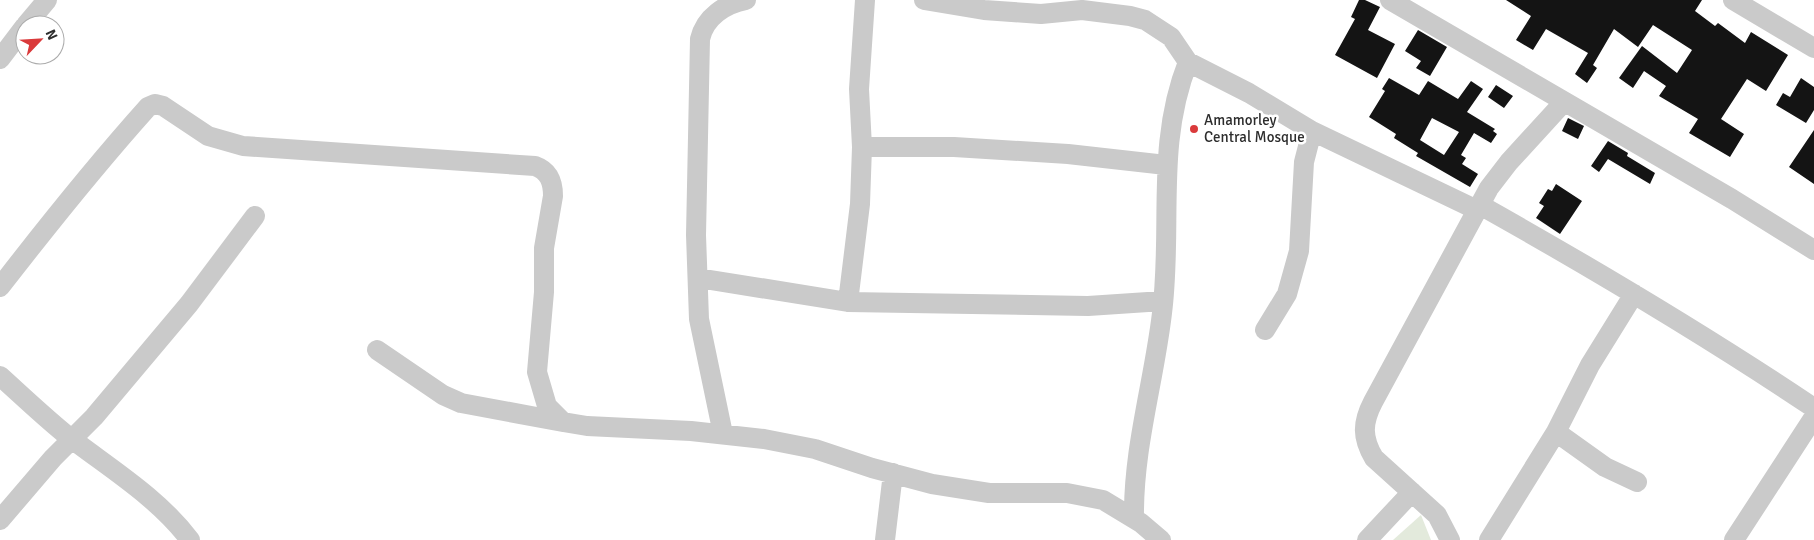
<svg xmlns="http://www.w3.org/2000/svg" width="1814" height="540" font-family="Signika,sans-serif">
<style>
.green{fill:#e3eadc}
.building{fill:#141414;fill-rule:evenodd}
.lines{fill:none;stroke-linecap:round;stroke-linejoin:round}
.minor{stroke:#cacaca;stroke-width:20}
.poi-dot{fill:#da3a3b;stroke:#fff;stroke-width:2}
.labels{text-anchor:middle;stroke-width:5;stroke-linejoin:round;paint-order:stroke}
.poi-label{font-size:15px;fill:#2d2d2d;stroke:#fff;text-anchor:start}
</style>
<rect width="100%" height="100%" fill="#fff"/>
<path class="green" d="M1421,515l10,25h-38z"/>
<path class="building" d="M1359,0h6l15,7 -12,23 27,14 -18,34 -42,-23 20,-36 -4,-2z
M1506,0h196l-7,11 20,15 3,-3 27,20 6,-11 37,23 -22,36 -19,-12 -26,40 23,15 -14,23 -41,-24 9,-14 -39,-23 7,-10 -22,-15 -11,17 -14,-10 23,-32 35,27 15,-23 -39,-25 -15,22 -24,-18 -21,36 4,3 -10,15 -12,-9 13,-21 -42,-24 -13,21 -17,-10 15,-24z
M1418,30l29,17 -17,29 -14,-8 5,-7 -16,-10z
M1389,78l30,17 9,-14 30,18 13,-18 12,8 -16,23 28,17 -2,2 4,3 -6,9 -17,-10 -13,22 5,3 -4,6 16,10 -8,13 -54,-31 2,-3 -24,-15 2,-4 -27,-17 16,-26 -3,-2zM1432,118l27,14 -15,23 -24,-15z
M1801,78l13,9v23l-8,13 -30,-18 7,-12 7,4z
M1496,85l17,11 -9,12 -16,-11z
M1568,118l16,8 -6,13 -16,-8z
M1814,130v54l-25,-17z
M1608,141l20,12 -1,3 28,17 -5,11 -42,-25 -9,13 -8,-6z
M1556,184l26,17 -22,33 -24,-16 8,-12 -5,-3 9,-14 4,2z"/>
<g class="lines">
<path class="minor" d="M924,0l60,10 57,4 41,-4 48,6 15,4 26,17 17,25 61,31 63,38 165,79
M1390,0l342,199 82,51
M1733,0l81,48
M26,25l21,-25
M0,59l25,-33
M862,147h92l114,7 98,11
M1480,205c114,64 225,130 334,203
M698,278l150,24 240,4 75,-5
M0,287c48,-62 96,-122 148,-180l7,-3 8,2 45,30 35,10 292,20c14,5 18,16 18,30l-9,52v44l-7,80 10,34 16,16 24,4 104,5 73,8 51,10 57,19 60,16 57,9h78l36,7 38,23 20,17
M848,302l12,-98 2,-57 -3,-58 6,-89
M1265,330l22,-36 12,-43 5,-89 8,-31
M377,350l66,45 18,8 102,19
M0,376c21,19 42,39 64,57 42,33 93,63 126,107
M1556,432l49,35 32,15
M723,434l-24,-115 -3,-84 4,-196c5,-22 25,-35 46,-39
M1134,518c-1,-70 20,-136 28,-205 11,-86 -7,-168 26,-251
M0,520l53,-62 41,-41 95,-113 66,-88
M885,540l8,-67
M1367,540l45,-48
M1450,540l-13,-25 -63,-57c-12,-20 -12,-35 -1,-56l116,-214 20,-26 54,-59
M1489,540l67,-108 34,-67 44,-71
M1734,540l80,-123"/>
</g>
<circle class="poi-dot" cx="1194" cy="129" r="5"/>
<g class="labels">
<g class="poi-label">
<text x="1204" y="125">Amamorley<tspan x="1204" dy="17">Central Mosque</tspan></text>
</g>
</g>
<g transform="translate(40 40) rotate(65)"><circle r="24" fill="#ffffff" stroke="#ababab"/>
<path d="M0-4L9 19L0 12L-9 19Z" fill="#da3a3b"/>
<text y="-8" font-size="14" font-weight="bold" text-anchor="middle" fill="#2d2d2d">N</text>
</g>
</svg>
